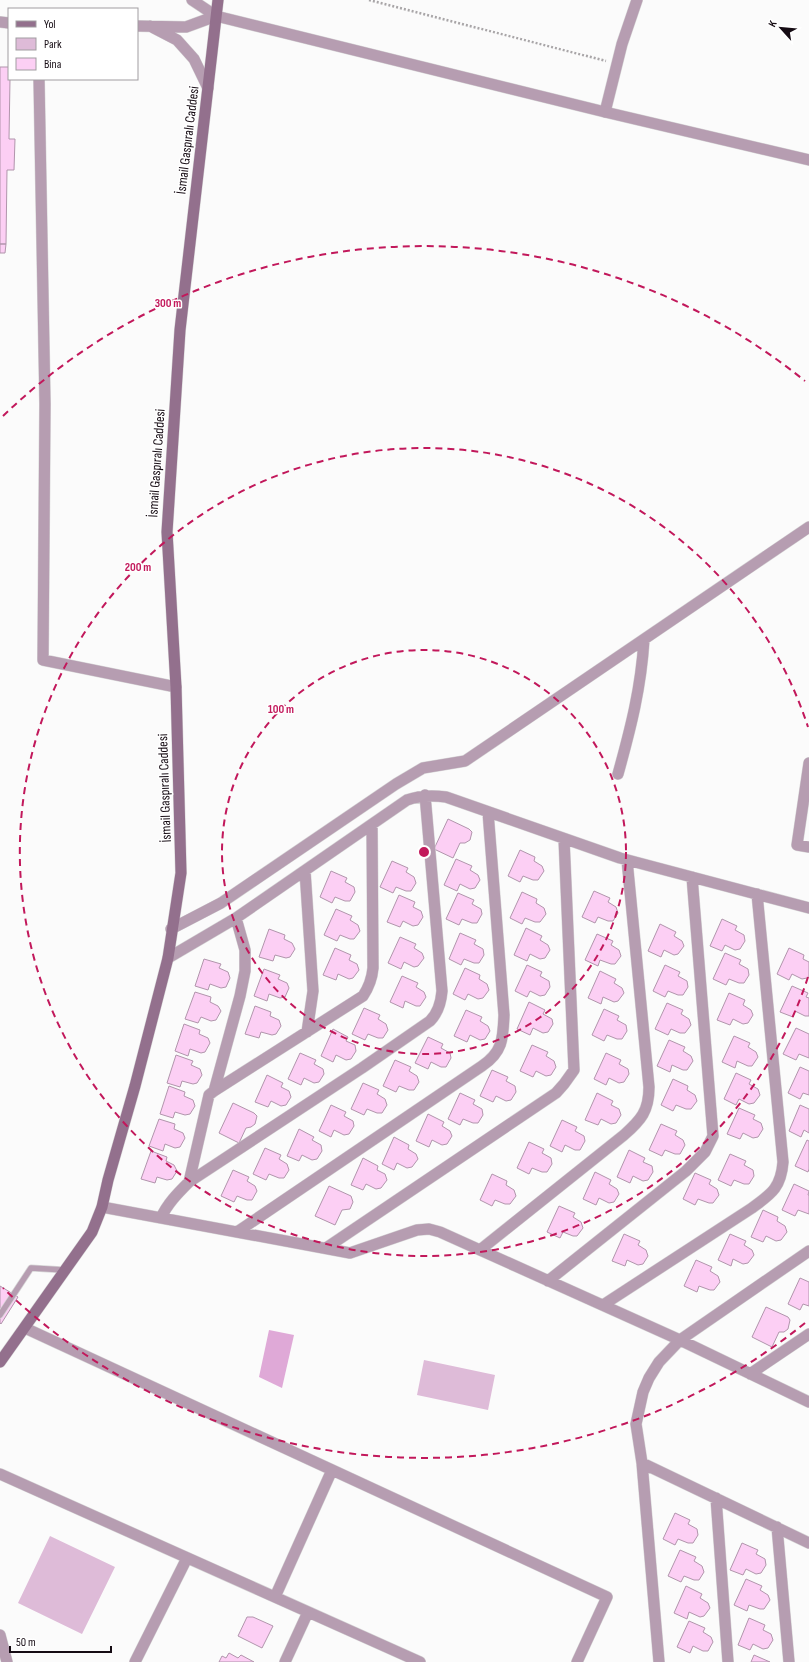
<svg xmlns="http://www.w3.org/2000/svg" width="809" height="1662" font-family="'Sofia Sans Condensed',sans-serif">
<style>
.green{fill:#debbd8}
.water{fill:#dfa9d7}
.building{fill:#fccff4;stroke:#b195ac}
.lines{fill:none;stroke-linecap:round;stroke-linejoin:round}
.service-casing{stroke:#d6d5d6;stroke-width:7}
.minor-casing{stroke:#d6d5d6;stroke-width:12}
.tertiary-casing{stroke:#d6d5d6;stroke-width:12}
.secondary-casing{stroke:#d6d5d6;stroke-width:12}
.path{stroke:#a9a6a8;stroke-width:2.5;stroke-dasharray:2 2;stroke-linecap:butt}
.service{stroke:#b69db1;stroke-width:5.5}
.minor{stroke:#b69db1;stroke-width:11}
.tertiary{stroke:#b69db1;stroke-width:11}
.secondary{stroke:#93708d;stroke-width:11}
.ring{fill:none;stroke:#c2185b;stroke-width:2;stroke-dasharray:7 5}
.labels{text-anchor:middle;stroke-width:3;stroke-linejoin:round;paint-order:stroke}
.street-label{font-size:14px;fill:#150b13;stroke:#fff}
.centre{fill:#c2185b;stroke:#fff;stroke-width:2}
.ring-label{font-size:12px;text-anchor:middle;font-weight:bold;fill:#c2185b;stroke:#fff;stroke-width:3;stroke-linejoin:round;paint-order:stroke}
</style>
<rect width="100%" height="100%" fill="#fbfbfb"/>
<path class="green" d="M424,1360l71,15 -7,35 -71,-15z
M50,1536l65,31 -33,67 -64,-31z"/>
<path class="water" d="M269,1330l25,5 -12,53 -23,-11z"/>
<path class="building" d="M0,67h9v12h1l-1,60h6l-1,31h-7l-1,74h-6z
M0,244h6l-1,9h-5z
M448,819l21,10 3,3 -2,8 -5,3h-5l-7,15 -19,-9z
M520,850l15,7 -1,4 8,5 2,5 -6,9h-5l-10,-4 -3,6 -12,-6z
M456,859l16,7 -2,4 8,5 2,5 -5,8 -5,1 -10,-5 -3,7 -13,-6z
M392,861l16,7 -2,4 8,5 2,6 -5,8h-5l-10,-4 -3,6 -13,-6z
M331,871l16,7 -2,4 9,5 1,5 -5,9h-5l-10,-4 -3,6 -12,-6z
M594,891l16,7 -2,4 8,5 2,6 -5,8h-5l-10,-4 -3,6 -13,-6z
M522,892l15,7 -1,4 8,5 2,6 -6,8h-5l-10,-4 -3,6 -12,-6z
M458,893l16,7 -2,4 9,5 1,5 -5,9h-5l-10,-4 -3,6 -13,-6z
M399,895l16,7 -2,5 8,4 2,6 -5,8 -5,1 -10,-5 -3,6 -13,-5z
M336,909l16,7 -2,4 8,5 2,6 -6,8h-4l-10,-4 -3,6 -13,-6z
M722,919l15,7 -2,4 9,5 1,6 -5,8 -5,1 -10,-5 -3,6 -12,-5z
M660,924l16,8 -2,4 8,5 2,5 -6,8 -4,1 -10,-5 -3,7 -13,-6z
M526,928l16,8 -2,4 8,5 2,5 -5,8 -5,1 -10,-5 -3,7 -13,-6z
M269,929l16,6 -1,4 8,4 3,6 -5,8 -4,1 -11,-3 -2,6 -14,-4z
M460,933l16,7 -2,4 9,5 1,6 -5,8h-5l-10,-4 -3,6 -12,-6z
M597,934l16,7 -2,4 8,5 2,6 -6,8h-4l-11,-4 -2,6 -13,-6z
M400,937l16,7 -2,4 8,5 2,5 -6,8 -4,1 -10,-5 -3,7 -13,-6z
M335,948l16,7 -2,5 8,4 2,6 -6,8 -4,1 -11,-5 -2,6 -13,-5z
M789,948l15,7 -1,4 6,3v15l-2,1 -5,1 -10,-5 -3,6 -12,-6z
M725,953l16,7 -2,4 9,5 1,6 -5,8h-5l-10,-4 -3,6 -13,-6z
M204,959l17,5 -2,4 9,4 2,6 -4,9 -5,1 -11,-4 -2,6 -13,-4z
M527,965l15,7 -2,4 9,5 1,6 -5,8 -5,1 -10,-5 -3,6 -12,-6z
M665,965l15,7 -2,4 9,5 1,6 -5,8h-5l-10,-4 -3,6 -12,-6z
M465,968l15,7 -1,4 8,5 2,6 -6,8 -5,1 -10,-5 -3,6 -12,-6z
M264,969l16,6 -2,4 9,4 2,5 -4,9 -5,1 -11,-4 -2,7 -13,-5z
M600,971l16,8 -2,4 8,5 2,5 -6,8 -4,1 -11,-5 -2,7 -13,-6z
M402,976l16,7 -2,4 8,5 2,5 -6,9h-4l-11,-5 -2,7 -13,-6z
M792,986l16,7 -2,4 3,1v18h-4l-10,-5 -2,6 -13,-5z
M195,992l16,5 -1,5 8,4 3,5 -5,9 -5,1 -10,-4 -3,6 -13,-4z
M729,993l16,7 -2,5 8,5 2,5 -5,8 -5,1 -10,-5 -3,6 -13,-5z
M529,1002l16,8 -2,4 9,5 1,5 -5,8 -5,1 -10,-5 -3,7 -13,-6z
M667,1003l16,7 -2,4 8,5 2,6 -6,8h-5l-9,-4 -3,6 -13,-6z
M255,1006l16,6 -1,4 9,4 2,6 -5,8 -4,1 -11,-3 -2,6 -14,-4z
M364,1008l16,7 -2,4 8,5 2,6 -5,8h-5l-10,-4 -3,6 -13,-6z
M604,1009l15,7 -2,4 9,5 1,6 -5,8h-5l-10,-4 -3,6 -12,-6z
M466,1010l16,7 -2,4 8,5 2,5 -5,8 -5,1 -10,-5 -3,7 -13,-6z
M184,1024l16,6 -1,4 9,4 2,5 -5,9 -4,1 -11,-4 -2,7 -13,-5z
M796,1028l13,6v24l-10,-4 -3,6 -13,-6z
M333,1029l15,8 -2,4 9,4 1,6 -5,8 -5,1 -10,-5 -3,7 -12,-6z
M734,1036l16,7 -2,4 8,5 2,5 -6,9h-4l-11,-5 -2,7 -13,-6z
M428,1037l15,7 -2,4 9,5 1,5 -5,9h-5l-10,-5 -3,7 -13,-6z
M669,1040l16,7 -2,4 8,5 2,5 -6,9h-4l-11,-5 -2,7 -13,-6z
M532,1045l16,7 -2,4 8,5 2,6 -5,8 -5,1 -10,-5 -3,6 -13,-6z
M300,1053l16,7 -2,4 9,5 1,5 -5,8 -5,1 -10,-5 -3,7 -13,-6z
M606,1053l15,7 -2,4 9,5 1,5 -5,8 -5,1 -10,-5 -3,7 -12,-6z
M176,1055l17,6 -2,4 9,4 2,6 -5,8 -4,1 -11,-3 -2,6 -13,-4z
M395,1060l16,7 -2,4 8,5 2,6 -5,8h-5l-10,-4 -3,6 -13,-6z
M800,1067l9,4v24l-6,-2 -3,6 -12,-6z
M492,1070l16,7 -2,4 9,5 1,6 -5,8 -5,1 -10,-5 -3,6 -13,-6z
M736,1073l15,7 -2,4 9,5 2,6 -6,8 -5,1 -10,-5 -3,6 -12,-6z
M267,1075l16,8 -2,4 8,4 2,6 -5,8 -5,1 -10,-5 -3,6 -13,-5z
M673,1079l15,7 -1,4 8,5 2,6 -6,8h-5l-10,-4 -3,6 -12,-6z
M363,1083l16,7 -2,4 8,5 2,6 -5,8h-5l-10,-4 -3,6 -13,-6z
M169,1086l16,6 -1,4 9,4 2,6 -5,8 -5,1 -10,-3 -2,6 -13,-4z
M460,1093l15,7 -2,4 9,5 1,6 -5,8h-5l-10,-4 -3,6 -12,-6z
M597,1093l16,8 -2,4 8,4 2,6 -5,8 -5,1 -10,-5 -3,6 -13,-5z
M233,1103l21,10 3,3 -2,8 -4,3 -5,1 -7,15 -20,-10z
M331,1105l15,7 -2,4 9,5 1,5 -5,8 -5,1 -10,-5 -3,7 -12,-6z
M800,1105l9,4v24l-5,-3 -3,7 -12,-6z
M739,1108l16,7 -2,4 8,4 2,6 -5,8 -5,1 -10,-5 -3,6 -13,-5z
M428,1114l16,8 -2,4 8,5 2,5 -5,8 -5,1 -10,-5 -3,7 -13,-6z
M159,1119l16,5 -1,5 9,4 2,5 -5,9 -5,1 -10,-4 -2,7 -14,-5z
M562,1120l15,7 -2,4 9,5 1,5 -5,9h-5l-10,-5 -3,7 -12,-6z
M661,1124l16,7 -2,4 8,5 2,5 -5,9h-5l-10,-4 -3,6 -13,-6z
M299,1129l15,8 -2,3 9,5 1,6 -5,8 -5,1 -10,-5 -3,6 -12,-5z
M394,1137l15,8 -1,4 8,5 2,5 -6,8 -5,1 -10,-5 -3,7 -12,-6z
M807,1140l2,1v28l-1,3 -13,-6z
M529,1142l15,7 -2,4 9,5 1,6 -5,8h-5l-10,-4 -3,6 -12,-6z
M265,1148l16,7 -2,4 8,5 2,6 -5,8h-5l-10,-4 -3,6 -13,-6z
M629,1150l16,8 -2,4 9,4 1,6 -5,8 -5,1 -10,-5 -3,7 -13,-6z
M151,1151l16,6 -1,4 8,4 3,6 -5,8 -5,1 -10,-3 -2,6 -14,-4z
M730,1154l16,7 -2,4 9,5 1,6 -5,8h-5l-10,-4 -3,6 -13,-6z
M363,1158l15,8 -1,4 8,4 2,6 -6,8 -5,1 -10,-5 -3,6 -12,-5z
M233,1170l16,7 -2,4 8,5 2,5 -5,9h-5l-10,-4 -3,6 -13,-6z
M595,1172l16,8 -2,4 8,5 2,5 -5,8 -5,1 -10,-5 -3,7 -13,-6z
M695,1173l16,7 -2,4 8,5 2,6 -6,8h-4l-11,-4 -3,6 -12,-6z
M492,1174l15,7 -1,4 8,5 2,6 -6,8h-5l-10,-4 -3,6 -12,-6z
M794,1184l15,7 -1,4h1v19l-11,-4 -3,6 -13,-6z
M329,1186l22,10 2,6 -3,7 -8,1 -7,15 -20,-9z
M559,1206l16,7 -2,4 8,5 2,6 -6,8h-4l-10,-4 -3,6 -13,-6z
M763,1210l15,7 -1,4 8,5 2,6 -6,8 -5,1 -10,-5 -3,6 -12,-5z
M624,1234l16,7 -2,4 8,5 2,6 -5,8 -5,1 -11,-5 -2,6 -13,-5z
M730,1234l16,7 -2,4 8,5 2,5 -6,8 -5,1 -10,-5 -2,7 -13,-6z
M696,1260l16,7 -2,4 8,5 2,6 -6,8h-4l-11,-4 -2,6 -13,-6z
M800,1278l9,4v24l-6,-2 -3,6 -12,-6z
M0,1286l18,11 -17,27 -1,-1z
M766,1307l22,10 2,3 -2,9 -4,3h-5l-7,15 -20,-10z
M675,1513l15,7 -2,4 9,5 1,6 -5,8h-5l-10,-4 -3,6 -12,-6z
M742,1543l16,7 -2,4 9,5 1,6 -5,8 -5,1 -10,-5 -3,6 -13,-5z
M680,1550l16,7 -2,4 8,5 2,6 -5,8h-5l-10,-4 -3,6 -13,-6z
M746,1579l16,7 -2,4 8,5 2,5 -6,9h-4l-11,-4 -2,6 -13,-6z
M686,1586l16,8 -2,4 8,5 2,5 -6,8 -4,1 -11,-5 -2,7 -13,-6z
M247,1617h6l20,9 -11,22 -24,-12z
M749,1618l16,7 -2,5 8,4 2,6 -5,8 -5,1 -10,-5 -3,6 -12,-5z
M689,1621l16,7 -2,4 8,5 2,5 -5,9h-5l-10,-5 -3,7 -13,-6z
M229,1653l9,5 3,-3 13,7h-35l3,-6 4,2z
M754,1655l16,7h-19z"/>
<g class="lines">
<defs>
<path id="service" d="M0,1315l31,-47 34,2"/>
<path id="minor" d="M39,79l6,325 -2,256 133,27
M605,112l17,-68 15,-44
M809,763l-12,82 12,2
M618,774c13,-47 23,-86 26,-134
M305,871l8,120 -6,41
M171,929l50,-26 175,-119 27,-16 42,-7 344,-234
M168,958l68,-40 171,-118c14,-5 25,-5 39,-3l174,61 189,50
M214,1091l26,-95 5,-25v-21l-9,-32
M189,1182l20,-87 5,-4 149,-95c6,-9 9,-17 10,-28l-1,-144
M102,1207l248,46 67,-23 12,-1 11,3 240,108 129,62
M161,1218c6,-14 17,-25 28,-36l173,-114 68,-47c8,-8 11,-18 12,-30l-17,-196
M237,1232l245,-166c21,-14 21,-28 22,-51l-16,-203
M326,1248l230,-155 8,-9 10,-14 -10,-231
M480,1250l144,-115c17,-15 25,-24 25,-48l-22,-227
M548,1281l138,-110 19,-19 8,-16 -21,-259
M603,1305l149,-97c19,-14 29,-20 31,-46l-26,-268
M25,1328l582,269 -30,65
M750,1374l59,-40
M642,1463l167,80
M0,1474l420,188
M716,1498l12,164
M777,1527l12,135
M275,1597l57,-127
M0,1635l7,27
M135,1662l52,-104
M285,1662l23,-50
M659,1662l-17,-199 -6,-39 7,-32 6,-14 10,-16 21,-22 129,-89"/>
<path id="tertiary" d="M192,0l24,16 389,96 204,48
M0,22l9,1
M137,26l49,1 30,-11
M150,26l27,14 17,19 14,29"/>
<path id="secondary" d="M0,1362l92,-130 10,-25 6,-27 27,-94 33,-128 13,-85 -5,-186 -9,-155 13,-202 38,-330"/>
</defs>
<use href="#service" class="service-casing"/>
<use href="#minor" class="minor-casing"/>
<use href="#tertiary" class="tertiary-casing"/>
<use href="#secondary" class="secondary-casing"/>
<path class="path" d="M369,0l237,61"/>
<use href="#service" class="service"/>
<use href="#minor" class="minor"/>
<use href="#tertiary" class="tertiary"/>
<use href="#secondary" class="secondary"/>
</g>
<g class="ring">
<circle cx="424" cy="852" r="202"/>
<path d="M808 977A404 404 0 1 1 808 727"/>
<path d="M805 1323A606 606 0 0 1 3 1288M3 416A606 606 0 0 1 805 381"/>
</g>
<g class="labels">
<g class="street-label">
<text transform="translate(187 140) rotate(-83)" y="5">İsmail Gaspıralı Caddesi</text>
<text transform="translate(156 463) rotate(-86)" y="5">İsmail Gaspıralı Caddesi</text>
<text transform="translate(164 788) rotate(-92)" y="5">İsmail Gaspıralı Caddesi</text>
</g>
</g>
<circle cx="424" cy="852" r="6" class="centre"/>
<g class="ring-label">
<text x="168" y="307">300 m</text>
<text x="138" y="571">200 m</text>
<text x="281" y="713">100 m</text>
</g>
<rect x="8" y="8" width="130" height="72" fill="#ffffff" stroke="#a19da1"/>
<rect x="16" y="21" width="20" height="6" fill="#93708d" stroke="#a19da1"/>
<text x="44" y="28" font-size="12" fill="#150b13">Yol</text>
<rect x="16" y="38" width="20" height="12" fill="#debbd8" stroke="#a19da1"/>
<text x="44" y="48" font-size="12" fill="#150b13">Park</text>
<rect x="16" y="58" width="20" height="12" fill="#fccff4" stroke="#a19da1"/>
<text x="44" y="68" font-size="12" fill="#150b13">Bina</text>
<g transform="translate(781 28) rotate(297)" stroke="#ffffff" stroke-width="3" paint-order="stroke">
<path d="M0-3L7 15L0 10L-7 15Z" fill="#150b13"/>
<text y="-6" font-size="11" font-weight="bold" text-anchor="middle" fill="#150b13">K</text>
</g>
<path d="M10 1646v6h101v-6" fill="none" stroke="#150b13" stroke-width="2"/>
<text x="16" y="1646" font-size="12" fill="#150b13" stroke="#ffffff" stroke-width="3" paint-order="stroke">50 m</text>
</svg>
